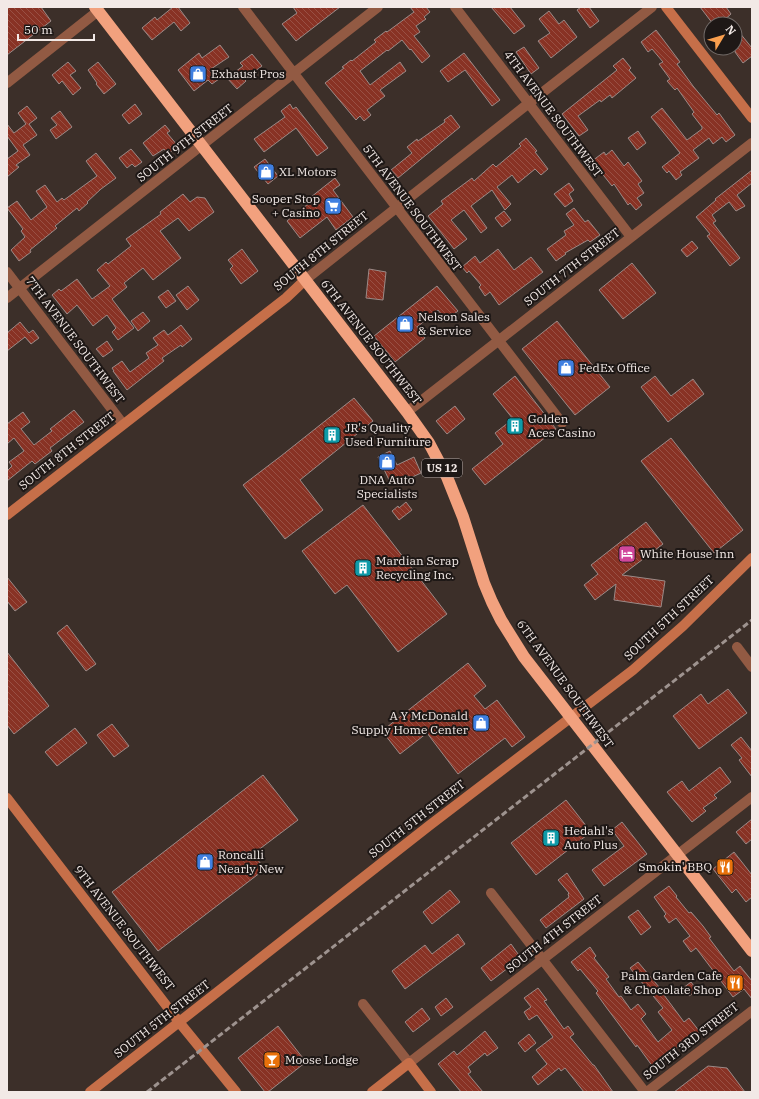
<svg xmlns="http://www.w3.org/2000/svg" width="759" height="1099" font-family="'IBM Plex Serif',serif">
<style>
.building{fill:url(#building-back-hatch);stroke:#9b8a87}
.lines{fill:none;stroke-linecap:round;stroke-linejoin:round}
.street{stroke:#925a43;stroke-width:10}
.secondary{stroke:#c66f49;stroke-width:10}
.highway{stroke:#f2a17e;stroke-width:12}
.rail{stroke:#9e938f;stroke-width:3;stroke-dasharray:6 3;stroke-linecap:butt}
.labels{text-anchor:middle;stroke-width:4;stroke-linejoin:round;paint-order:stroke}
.shield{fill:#1e1816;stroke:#b2aaa8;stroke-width:1}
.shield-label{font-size:11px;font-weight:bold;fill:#f2e9e6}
.poi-label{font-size:12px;fill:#f2e9e6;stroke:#1e1816;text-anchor:start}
.street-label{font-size:12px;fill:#f2e9e6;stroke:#1e1816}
</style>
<defs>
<pattern id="building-back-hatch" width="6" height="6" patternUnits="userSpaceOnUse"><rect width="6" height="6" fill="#883224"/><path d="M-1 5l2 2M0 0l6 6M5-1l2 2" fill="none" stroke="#995044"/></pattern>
</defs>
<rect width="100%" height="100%" fill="#3c2f29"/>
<path class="building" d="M7,7h34l10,14 -44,34z
M173,7h5l12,16 -9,8 -7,-9 -22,18 -10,-12 13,-11 2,3z
M293,7h47l-44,34 -14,-17 15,-11z
M410,7h16l4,5 -6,5 2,2 -10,7 4,6 -6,4 16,20 -8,7 -11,-14 -1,1 -8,-10 -14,11 -1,-1 -27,21 10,14 30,-23 6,9 -26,19 5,6 -18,14 4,5 -7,6 -4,-5 -4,4 -31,-37 19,-15 -2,-1 9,-7 1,1 24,-19 -2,-2 12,-9 1,1 27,-20z
M491,7h19l15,19 -11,8z
M581,7h8l10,14 -9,7 -13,-18z
M700,7h26l5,7 -9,8 -5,2h-4z
M549,11l10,13 5,-4 13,17 -26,21 -13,-17 12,-8 -11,-14z
M735,27l17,21v8l-9,7 -8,-11z
M656,30l24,32 -3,2 16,22 24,29 2,-2 16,22 -9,7 -4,-5 -9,7 -4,-6 -16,12 6,8 -19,14 2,3 -6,5 -7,-9 -2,2 -5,-6 18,-14 -29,-36 11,-9 25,32 15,-11v-2l-10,-13 2,-2 -17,-24 -2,2 -8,-9 3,-2 -11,-15 4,-2 -11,-13 -4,3 -7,-10z
M220,45l9,12 -18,12 8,10 -7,5 -4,-4 -14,11 -16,-21 21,-17 3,5z
M524,47l15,21 -8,6 -15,-22z
M464,53l36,47 -8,6 -27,-36 -17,12 -8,-11z
M252,54l10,12 -18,13 2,2 -9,8 -10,-11 16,-12 -3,-3z
M623,58l8,10 -2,2 7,8 -24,20 -2,-3 -9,7 -1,-2 -22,16 10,14 -9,6 -17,-22 55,-44 -4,-4z
M68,62l8,9 -6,4 11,13 -8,7 -11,-14 -3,3 -7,-9z
M98,62l18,22 -12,10 -8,-10 1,-1 -9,-13z
M135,104l7,10 -13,10 -7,-9z
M290,104l3,5 3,-2 32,41 -11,8 -21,-28 -32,24 -10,-13 31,-22 -4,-6z
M27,106l10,12 -8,6 8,11 -14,10 7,10 -14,10 3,2 -12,10v-18l11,-8 -11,-15v-12l7,9 12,-9 -8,-11z
M60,111l12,16 -16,12 -6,-9 7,-5 -6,-7z
M451,115l9,12 -62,51 -7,-8 21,-17 -5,-6 10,-8 1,2 27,-19 -1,-2z
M165,125l5,6 -3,2 11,13 -10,8 -4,-5 -11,7 -10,-13z
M638,131l8,12 -9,7 -9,-12z
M526,138l11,13 -2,1 13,17 -7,6 -6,-6 -17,14 -6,-8 -15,12 14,17 -6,6 -13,-20 -21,16 16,22 -6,5 -17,-23 -13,10 16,19 -13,10 -26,-33 15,-12 -2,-3 31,-23 2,3 19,-17 3,3 25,-21 -2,-2z
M131,149l11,13 -7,5 -3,-3 -5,4 -8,-10z
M612,150l12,16 4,-4 14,19 -4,3 6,9 -7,5 5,7 -6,5 -6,-7 -2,2 -14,-21 -2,2 -20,-25 12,-9 2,3z
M96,153l20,25 -15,11 -14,13 1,1 -9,8 -2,-3 -22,18 2,2 -27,22 1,2 -12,9 -8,-11 14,-13 -4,-6 2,-2 -16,-21 10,-7 14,19 16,-13 -11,-16 9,-6 12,17 5,-4 2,2 33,-24 -11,-15z
M265,159l13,17 -10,8 -14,-17z
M752,170v13l-15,12 8,11 -9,5 -7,-9 -17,13 4,6 -3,2 27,35 -10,8 -23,-30 3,-2 -14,-17 20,-17 -1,-1z
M335,178l5,7 -7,5 20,27 -17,13 -9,-13 -27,21 -13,-17 26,-21 -2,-3z
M569,183l5,7 -5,4 4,7 -8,6 -11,-13z
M183,194l7,8 7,-5 8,1 9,14 -25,19 -11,-13 -18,13 21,27 -28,22 -10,-12 -19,15 3,4 -15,12 22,29 -16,12 -6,-8 4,-4 -9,-13 -14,11 -16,-21 -10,9 -15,-19 7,-6 2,2 16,-12 15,20 18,-13 -13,-16 9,-8 2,2 23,-18 -5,-7 35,-25 -1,-2z
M574,208l11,14 3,-2 12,15 -10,7 -2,-2 -23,13 1,1 -10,7 -9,-12 19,-14 -2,-4 10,-6 -8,-11z
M504,211l7,9 -9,7 -7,-9z
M692,241l6,7 -11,9 -6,-7z
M242,249l16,22 -17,13 -11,-15 3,-3 -5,-6z
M498,249l16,21 17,-13 12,15 -44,33 -9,-13 -5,4 -6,-9 2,-2 -12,-14 -2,2 -5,-6 13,-11 5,7z
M632,263l24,30 -33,26 -24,-29z
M369,269l17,3 -3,28 -17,-2z
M188,286l11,14 -12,10 -11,-15z
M437,286l21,25 -12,9 -8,-10 -21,17 8,11 -30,24 -21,-26z
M168,290l8,11 -10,7 -8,-11z
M143,312l7,9 -12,10 -7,-10z
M557,321l53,66 -35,28 -53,-66z
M20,322l9,11 4,-3 6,8 -8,6 -6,-7 -18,14v-18z
M181,325l11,14 -10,8 -1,-2 -19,13 2,3 -37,29 -14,-19h1l-2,-3 10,-7 8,11 19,-14 -3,-5 12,-8 -5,-7 11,-8 4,5z
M107,341l6,9 -10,7 -7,-8z
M515,376l41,53 -71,56 -13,-16 31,-25 -8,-11 18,-14 -20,-25z
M655,376l16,20 22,-17 11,15 -36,28 -27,-35z
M354,398l19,23 -73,59 23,30 -38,29 -42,-54 38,-29z
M455,406l10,13 -18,15 -11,-13z
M74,410l10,12 -34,26 2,3 -17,13 -3,-3 -25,20v-10l5,-5 -3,-4 15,-11 -10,-13 -7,6v-20l16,-12 7,10 -9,7 13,16 18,-14 -2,-2z
M671,438l72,92 -29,23 -73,-92z
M390,451l7,14 17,-8 7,16 -11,5 -1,-2 -18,8 -13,-27z
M406,502l6,8 -13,10 -7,-9 6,-5 1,2z
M363,505l84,109 -49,38 -51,-67 -12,9 -33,-43z
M646,522l17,22 -41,31 43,6 -4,26 -47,-7 2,-16 -21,16 -11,-15 14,-11 -7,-9z
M7,577l20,25 -12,9 -8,-10z
M67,625l29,39 -10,7 -29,-38z
M7,652l42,54 -35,28 -7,-9z
M468,663l18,23 -12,10 11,13 12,-9 28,37 -13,10 -7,-9 -47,36 -31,-41 -27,21 -18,-23z
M728,689l19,24 -48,36 -26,-33 28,-22 7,10z
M112,724l17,22 -15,11 -17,-22z
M75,728l12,15 -30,23 -12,-14z
M741,737l11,14v26l-13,-17 3,-2 -11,-13z
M720,767l11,15 -17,13 3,3 -14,10 3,3 -14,11 -25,-30 15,-11 7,10z
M263,775l35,45 -45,34 12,15 -107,82 -46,-59z
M566,800l25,32 -55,43 -25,-32z
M752,819v20l-6,5 -10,-12z
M622,822l25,32 -43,32 -12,-16 32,-24 -12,-16z
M734,852l18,23v22l-6,5 -10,-13 -4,4 -19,-24z
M567,873l17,26 -38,29 -6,-8 29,-23 -1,-3 1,-1 -11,-13z
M669,886l8,10 -1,1 13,16 2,-1 12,14 8,11 -2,1 25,33 6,-5 12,15v18l-8,-10 -11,8 -37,-49 -5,4 -8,-11 7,-5 -14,-18 -7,5 -5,-7 2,-2 -12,-17z
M450,890l10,12 -28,22 -9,-12z
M638,910l13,17 -10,8 -13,-18z
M458,934l7,10 -60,45 -13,-18 33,-26 7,9z
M511,944l10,14 -30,23 -10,-13z
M590,947l6,9 -2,2 15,19 -3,2 13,18 2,-1 10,14 7,-6 8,10 -5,5 17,23 14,-12 -14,-18 5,-4 -33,-40 8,-6 27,32 -1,1 20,27 5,-4 11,14 -10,7 -1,-1 -36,29 -16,-22 -1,2 -30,-40 -10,-14 2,-2 -18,-22 -2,2 -7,-9z
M691,982l6,8 -8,6 -6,-8z
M538,988l9,12 -3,1 20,28 4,-3 6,8 -4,3 23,28h1l19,27h-29l-19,-24 -4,3 -2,-3 -21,17 -6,-8 15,-13 -11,-14 17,-13 -16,-22 -8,5 -5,-8 7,-5 -7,-9z
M446,998l7,9 -12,9 -6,-9z
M422,1008l8,11 -17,13 -8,-10z
M278,1026l28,36 -38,30h-3l-27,-34z
M485,1031l13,17 -11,8 -2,-3 -17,14 3,5 -3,2 15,18h-22l-23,-28 16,-13 3,4z
M529,1034l7,9 -11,9 -7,-9z
M708,1066l19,2 18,24h-71z"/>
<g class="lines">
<path class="street" d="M243,7l319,416
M455,7l176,230
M7,83l91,-72
M7,272l116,152
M305,280l224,-177 123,-96
M7,298l371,-291
M407,412l345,-269
M737,647l15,20
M491,893l154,199
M363,1004l46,59 343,-266
M647,1092l105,-81"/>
<path class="secondary" d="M666,7l86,111
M7,515l279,-217 19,-18
M7,798l172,224 57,70
M90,1092l340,-267 203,-155 50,-44 69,-68
M372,1092l37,-29 22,29"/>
<path class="highway" d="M95,7l312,405 22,31 18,34 16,40 21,66 8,19 9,18 23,37 228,294"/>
<path class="rail" d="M147,1092l605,-472"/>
</g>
<defs>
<symbol id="shop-square" viewBox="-11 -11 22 22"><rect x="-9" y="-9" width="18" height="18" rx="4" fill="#3f7fe0" stroke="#1e1816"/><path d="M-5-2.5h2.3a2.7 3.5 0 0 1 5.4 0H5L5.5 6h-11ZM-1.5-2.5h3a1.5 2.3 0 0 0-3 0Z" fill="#fff"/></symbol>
<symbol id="supermarket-square" viewBox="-11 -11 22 22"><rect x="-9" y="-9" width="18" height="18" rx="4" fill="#3f7fe0" stroke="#1e1816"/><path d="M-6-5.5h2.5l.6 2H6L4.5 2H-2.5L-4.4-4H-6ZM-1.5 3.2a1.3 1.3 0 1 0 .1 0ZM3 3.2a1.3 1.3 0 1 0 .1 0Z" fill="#fff"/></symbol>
<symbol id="building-square" viewBox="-11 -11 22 22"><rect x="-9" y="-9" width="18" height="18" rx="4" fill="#0f9aa8" stroke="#1e1816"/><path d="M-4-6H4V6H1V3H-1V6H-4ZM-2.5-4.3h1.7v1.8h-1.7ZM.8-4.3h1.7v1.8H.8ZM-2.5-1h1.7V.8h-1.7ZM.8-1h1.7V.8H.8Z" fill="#fff"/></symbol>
<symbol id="hotel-square" viewBox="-11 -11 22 22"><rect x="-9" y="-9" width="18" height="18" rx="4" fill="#d1479c" stroke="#1e1816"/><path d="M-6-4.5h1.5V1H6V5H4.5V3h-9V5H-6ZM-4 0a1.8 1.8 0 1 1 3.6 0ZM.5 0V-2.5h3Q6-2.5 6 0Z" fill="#fff"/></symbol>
<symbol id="restaurant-square" viewBox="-11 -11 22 22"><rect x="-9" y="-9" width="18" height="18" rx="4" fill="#e8710a" stroke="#1e1816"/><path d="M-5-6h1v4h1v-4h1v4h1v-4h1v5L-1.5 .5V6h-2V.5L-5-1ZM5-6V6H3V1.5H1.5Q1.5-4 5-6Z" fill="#fff"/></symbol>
<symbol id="bar-square" viewBox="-11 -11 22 22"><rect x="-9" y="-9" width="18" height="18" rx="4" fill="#e8710a" stroke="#1e1816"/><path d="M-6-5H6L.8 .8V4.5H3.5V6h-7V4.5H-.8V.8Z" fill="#fff"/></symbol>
</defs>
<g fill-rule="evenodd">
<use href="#shop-square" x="188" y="64" width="20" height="20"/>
<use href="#shop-square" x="256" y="162" width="20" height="20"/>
<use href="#supermarket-square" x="323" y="196" width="20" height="20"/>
<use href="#shop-square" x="395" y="314" width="20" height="20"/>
<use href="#shop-square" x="556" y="358" width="20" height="20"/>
<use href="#building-square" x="505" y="416" width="20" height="20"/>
<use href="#building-square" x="322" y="425" width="20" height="20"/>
<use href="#shop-square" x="377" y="452" width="20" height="20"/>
<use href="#hotel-square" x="617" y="544" width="20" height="20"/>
<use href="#building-square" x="353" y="558" width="20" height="20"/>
<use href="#shop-square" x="471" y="713" width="20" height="20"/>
<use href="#building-square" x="541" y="828" width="20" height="20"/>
<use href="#shop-square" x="195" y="852" width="20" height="20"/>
<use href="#restaurant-square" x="715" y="857" width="20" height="20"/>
<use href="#restaurant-square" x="725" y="973" width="20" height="20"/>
<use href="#bar-square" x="262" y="1050" width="20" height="20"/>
</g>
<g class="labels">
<rect class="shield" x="422" y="459" width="40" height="18" rx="3"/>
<g class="shield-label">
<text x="442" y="472">US 12</text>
</g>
<g class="poi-label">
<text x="211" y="78">Exhaust Pros</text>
<text x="279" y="176">XL Motors</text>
<text x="320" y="203" text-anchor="end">Sooper Stop<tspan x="320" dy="14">+ Casino</tspan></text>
<text x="418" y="321">Nelson Sales<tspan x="418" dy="14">&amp; Service</tspan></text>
<text x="579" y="372">FedEx Office</text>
<text x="528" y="423">Golden<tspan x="528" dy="14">Aces Casino</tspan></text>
<text x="345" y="432">JR's Quality<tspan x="345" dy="14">Used Furniture</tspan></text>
<text x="387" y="484" text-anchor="middle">DNA Auto<tspan x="387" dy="14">Specialists</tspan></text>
<text x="640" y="558">White House Inn</text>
<text x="376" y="565">Mardian Scrap<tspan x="376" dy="14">Recycling Inc.</tspan></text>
<text x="468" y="720" text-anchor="end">A Y McDonald<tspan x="468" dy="14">Supply Home Center</tspan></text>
<text x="564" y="835">Hedahl's<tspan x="564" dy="14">Auto Plus</tspan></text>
<text x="218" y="859">Roncalli<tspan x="218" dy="14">Nearly New</tspan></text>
<text x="712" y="871" text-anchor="end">Smokin' BBQ</text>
<text x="722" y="980" text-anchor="end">Palm Garden Cafe<tspan x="722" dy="14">&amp; Chocolate Shop</tspan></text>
<text x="285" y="1064">Moose Lodge</text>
</g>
<g class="street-label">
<text transform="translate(553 114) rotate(53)" y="4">4TH AVENUE SOUTHWEST</text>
<text transform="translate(185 143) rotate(-38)" y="4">SOUTH 9TH STREET</text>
<text transform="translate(412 208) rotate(53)" y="4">5TH AVENUE SOUTHWEST</text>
<text transform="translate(321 251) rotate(-39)" y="4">SOUTH 8TH STREET</text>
<text transform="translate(572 267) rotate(-38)" y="4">SOUTH 7TH STREET</text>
<text transform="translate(75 340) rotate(53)" y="4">7TH AVENUE SOUTHWEST</text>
<text transform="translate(371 342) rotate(52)" y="4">6TH AVENUE SOUTHWEST</text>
<text transform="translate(67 451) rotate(-38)" y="4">SOUTH 8TH STREET</text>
<text transform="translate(669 618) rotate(-43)" y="4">SOUTH 5TH STREET</text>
<text transform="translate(565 684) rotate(54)" y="4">6TH AVENUE SOUTHWEST</text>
<text transform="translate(417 819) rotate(-38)" y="4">SOUTH 5TH STREET</text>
<text transform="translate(124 928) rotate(52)" y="4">9TH AVENUE SOUTHWEST</text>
<text transform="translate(554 934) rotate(-38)" y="4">SOUTH 4TH STREET</text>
<text transform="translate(162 1019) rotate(-38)" y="4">SOUTH 5TH STREET</text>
<text transform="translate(691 1041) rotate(-38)" y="4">SOUTH 3RD STREET</text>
</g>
</g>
<rect width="759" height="1099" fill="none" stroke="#f2e9e6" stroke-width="16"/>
<g transform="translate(723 36) rotate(52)"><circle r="19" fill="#1e1816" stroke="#736c69"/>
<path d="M0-3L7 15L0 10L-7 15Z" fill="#fa9f4e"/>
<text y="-6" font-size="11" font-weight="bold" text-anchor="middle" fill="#f2e9e6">N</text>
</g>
<path d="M18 34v6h76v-6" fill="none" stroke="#f2e9e6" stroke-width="2"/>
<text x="24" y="34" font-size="12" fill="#f2e9e6" stroke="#1e1816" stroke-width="3" paint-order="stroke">50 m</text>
</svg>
